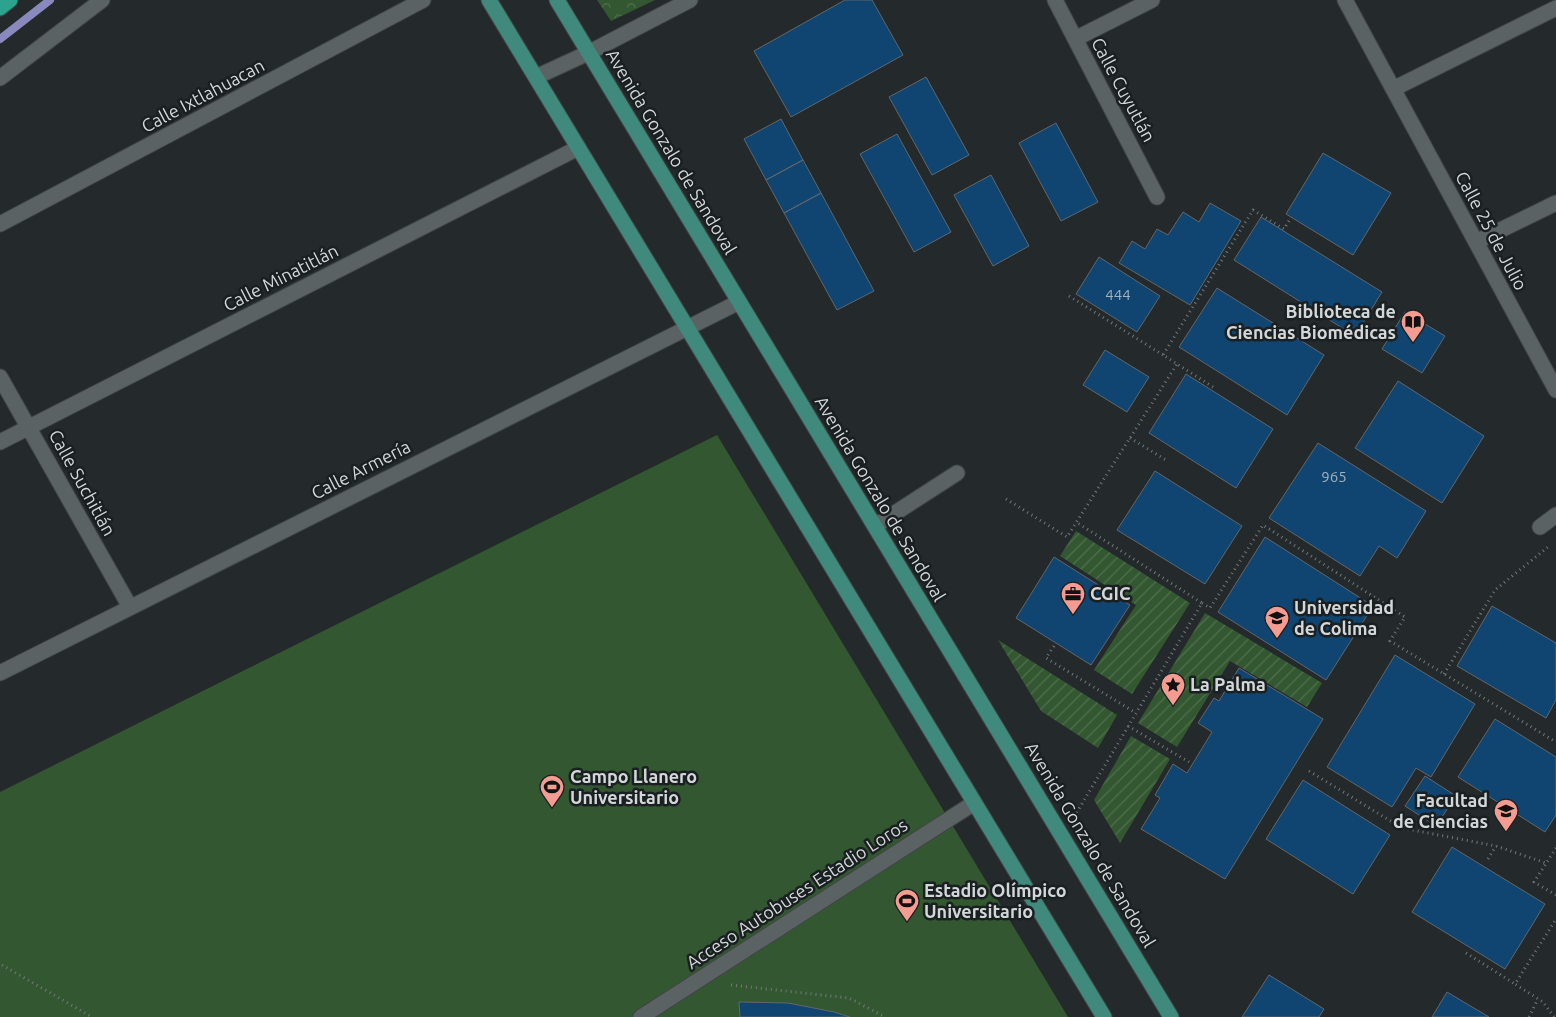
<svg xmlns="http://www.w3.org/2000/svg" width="1556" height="1017" font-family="Ubuntu,sans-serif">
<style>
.forest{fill:url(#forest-crowns)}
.garden{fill:url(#garden-furrows)}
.pitch{fill:#335831}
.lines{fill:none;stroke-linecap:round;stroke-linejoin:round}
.stream{stroke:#8989be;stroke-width:8}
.building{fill:#0f4570;stroke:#62676b}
.minor-casing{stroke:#414546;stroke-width:17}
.major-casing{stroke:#414546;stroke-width:17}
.highway-casing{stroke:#414546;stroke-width:17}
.path{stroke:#737879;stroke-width:3;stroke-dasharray:1 4;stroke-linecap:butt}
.minor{stroke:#5b6263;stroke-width:15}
.major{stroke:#3f897d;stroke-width:15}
.highway{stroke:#2ca38e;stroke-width:15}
.labels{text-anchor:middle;stroke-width:5;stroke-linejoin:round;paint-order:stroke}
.number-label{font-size:15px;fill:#a3b2be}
.street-label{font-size:18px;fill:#d4d7d8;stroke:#1a2021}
.poi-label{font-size:18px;font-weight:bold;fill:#d4d7d8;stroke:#1a2021;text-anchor:start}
</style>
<defs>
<pattern id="forest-crowns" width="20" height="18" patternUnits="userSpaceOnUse" patternTransform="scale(1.25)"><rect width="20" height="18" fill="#335831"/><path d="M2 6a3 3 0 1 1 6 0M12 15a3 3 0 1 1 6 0" fill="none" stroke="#506f4e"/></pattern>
<pattern id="garden-furrows" width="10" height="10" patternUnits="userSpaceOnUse" patternTransform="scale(1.25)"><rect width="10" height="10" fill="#335831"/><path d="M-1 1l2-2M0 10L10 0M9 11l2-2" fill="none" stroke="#506f4e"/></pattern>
</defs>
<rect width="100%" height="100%" fill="#24292b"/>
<path class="forest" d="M597,0h58l-44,21z"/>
<path class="garden" d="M1076,531l114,72 -58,91 -38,-24 42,-65 -76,-49z
M1205,613l117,70 -15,24 -77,-46 -53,86 -39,-24z
M998,640l119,75 -19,33 -57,-37z
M1131,736l39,23 -50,84 -26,-43z"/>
<path class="pitch" d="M717,435l351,582h-1068v-225z"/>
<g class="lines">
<path class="stream" d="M0,39l50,-39"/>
</g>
<path class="building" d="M845,0h27l31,55 -112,62 -37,-66z
M926,77l43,78 -37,20 -43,-78z
M781,119l22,41 -37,20 -22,-41z
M1056,123l42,79 -37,19 -42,-78z
M897,134l54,98 -37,20 -54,-98z
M1323,153l68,40 -38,62 -67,-41z
M803,160l18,33 -37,20 -18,-33z
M991,175l38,71 -36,20 -39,-71z
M821,193l53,98 -37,19 -53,-97z
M1210,203l31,18 -51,84 -71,-42 13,-22 13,8 12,-20 11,6 15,-23 16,10z
M1261,217l121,75 -27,44 -121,-76z
M1099,257l61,39 -23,36 -61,-38z
M1217,288l107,67 -37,60 -108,-68z
M1405,312l40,24 -23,37 -40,-24z
M1105,350l44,27 -22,35 -44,-27z
M1186,374l87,55 -37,59 -87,-55z
M1398,381l86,55 -42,67 -87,-55z
M1318,443l108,68 -29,47 -18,-12 -19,30 -91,-58z
M1155,471l87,55 -37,58 -88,-54z
M1265,537l108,69 -47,74 -108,-68z
M1054,557l76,48 -39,60 -75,-47z
M1492,606l64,37v57l-10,18 -89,-52z
M1395,655l80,49 -44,73 -15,-9 -24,39 -65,-40z
M1239,668l84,51 -98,160 -84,-50 19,-31 -5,-3 18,-31 14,9 25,-41 -14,-9 16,-25 5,3z
M1495,719l61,38v58l-11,17 -87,-55z
M1425,776l31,20 -20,30 -31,-20z
M1303,780l87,55 -37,59 -87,-55z
M1452,847l93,57 -40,65 -93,-57z
M1269,975l55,34 -5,8h-77z
M1447,992l42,25h-57z
M739,1002l49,1 46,9 16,5h-110z"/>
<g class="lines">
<defs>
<path id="minor" d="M1055,0l102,197
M1345,0l211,390
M1075,39l77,-39
M536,77l52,-24 102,-53
M0,78l102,-78
M1393,89l163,-81
M0,224l423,-224
M1476,242l80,-39
M0,377l130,230
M0,442l578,-294
M875,526l82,-53
M1540,527l16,-12
M0,673l739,-371
M641,1017l333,-214"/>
<path id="major" d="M489,0l615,1017
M557,0l614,1017"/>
<path id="highway" d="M0,8l10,-8"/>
</defs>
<use href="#minor" class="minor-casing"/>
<use href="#major" class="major-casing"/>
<use href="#highway" class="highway-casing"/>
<path class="path" d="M1069,296l94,59
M1213,387l-50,-32 90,-145 31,19 6,-10
M1130,438l36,22
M1006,499l61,38 110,-173
M1202,603l8,5 53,-83 142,92 -15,24 166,101
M1054,646l-8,12 90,55
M1444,674l51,-84 53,-43
M1128,726l61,36
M1309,771l93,57 94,18 50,17
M1074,817l128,-214 -126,-81
M1556,848l-22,34 22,13
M1488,859l8,-13
M1466,953l49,31
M2,965l90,52
M731,985l118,13 36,19
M1529,1017l9,-18
M1554,1017l-11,-15 -28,-18 41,-65"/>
<use href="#minor" class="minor"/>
<use href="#major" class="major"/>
<use href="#highway" class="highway"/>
</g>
<defs>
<symbol id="library-pin" viewBox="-11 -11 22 30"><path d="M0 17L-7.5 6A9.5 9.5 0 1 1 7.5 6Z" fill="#f59c92" stroke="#1a2021"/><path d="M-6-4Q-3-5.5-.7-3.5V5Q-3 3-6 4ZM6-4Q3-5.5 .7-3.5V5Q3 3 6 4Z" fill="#111"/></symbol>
<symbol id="office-pin" viewBox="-11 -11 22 30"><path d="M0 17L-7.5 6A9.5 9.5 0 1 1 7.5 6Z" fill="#f59c92" stroke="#1a2021"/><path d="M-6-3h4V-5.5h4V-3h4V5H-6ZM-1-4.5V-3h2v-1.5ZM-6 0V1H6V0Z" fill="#111"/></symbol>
<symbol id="university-pin" viewBox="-11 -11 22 30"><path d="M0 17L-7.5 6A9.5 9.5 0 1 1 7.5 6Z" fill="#f59c92" stroke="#1a2021"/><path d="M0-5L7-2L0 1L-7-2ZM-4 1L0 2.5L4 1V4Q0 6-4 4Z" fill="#111"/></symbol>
<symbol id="sight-pin" viewBox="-11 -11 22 30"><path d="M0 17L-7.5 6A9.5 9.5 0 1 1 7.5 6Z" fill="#f59c92" stroke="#1a2021"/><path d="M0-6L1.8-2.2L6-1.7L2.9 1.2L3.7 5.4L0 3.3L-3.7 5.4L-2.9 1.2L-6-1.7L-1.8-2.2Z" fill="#111"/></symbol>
<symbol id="stadium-pin" viewBox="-11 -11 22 30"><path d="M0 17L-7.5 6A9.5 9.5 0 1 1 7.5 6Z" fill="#f59c92" stroke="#1a2021"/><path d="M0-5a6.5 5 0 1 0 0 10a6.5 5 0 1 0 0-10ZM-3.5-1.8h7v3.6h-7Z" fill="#111"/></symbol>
</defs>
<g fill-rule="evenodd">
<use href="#library-pin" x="1399" y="308" width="28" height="38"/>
<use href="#office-pin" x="1059" y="580" width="28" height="38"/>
<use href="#university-pin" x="1263" y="604" width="28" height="38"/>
<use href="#sight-pin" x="1159" y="671" width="28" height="38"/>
<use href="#stadium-pin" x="538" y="773" width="28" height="38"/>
<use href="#university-pin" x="1492" y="797" width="28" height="38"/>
<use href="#stadium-pin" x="893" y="887" width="28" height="38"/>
</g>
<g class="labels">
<g class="number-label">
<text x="1118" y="300">444</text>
<text x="1334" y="482">965</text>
</g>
<g class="street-label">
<text transform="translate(1123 90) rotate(62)" y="6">Calle Cuyutlán</text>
<text transform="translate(203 96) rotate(-28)" y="6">Calle Ixtlahuacan</text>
<text transform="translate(671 152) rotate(59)" y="6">Avenida Gonzalo de Sandoval</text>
<text transform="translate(1491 231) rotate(62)" y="6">Calle 25 de Julio</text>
<text transform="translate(281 278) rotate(-27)" y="6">Calle Minatitlán</text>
<text transform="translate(361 470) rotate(-27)" y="6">Calle Armería</text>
<text transform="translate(82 483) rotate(61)" y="6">Calle Suchitlán</text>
<text transform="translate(880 499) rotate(59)" y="6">Avenida Gonzalo de Sandoval</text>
<text transform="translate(1090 845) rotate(59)" y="6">Avenida Gonzalo de Sandoval</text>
<text transform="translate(797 894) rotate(-33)" y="6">Acceso Autobuses Estadio Loros</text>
</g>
<g class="poi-label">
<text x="1396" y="318" text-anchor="end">Biblioteca de<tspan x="1396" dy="21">Ciencias Biomédicas</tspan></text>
<text x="1090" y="600">CGIC</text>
<text x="1294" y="614">Universidad<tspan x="1294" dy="21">de Colima</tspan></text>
<text x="1190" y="691">La Palma</text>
<text x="570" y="783">Campo Llanero<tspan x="570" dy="21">Universitario</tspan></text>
<text x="1488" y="807" text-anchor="end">Facultad<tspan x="1488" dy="21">de Ciencias</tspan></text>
<text x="924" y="897">Estadio Olímpico<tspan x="924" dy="21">Universitario</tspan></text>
</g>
</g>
</svg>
